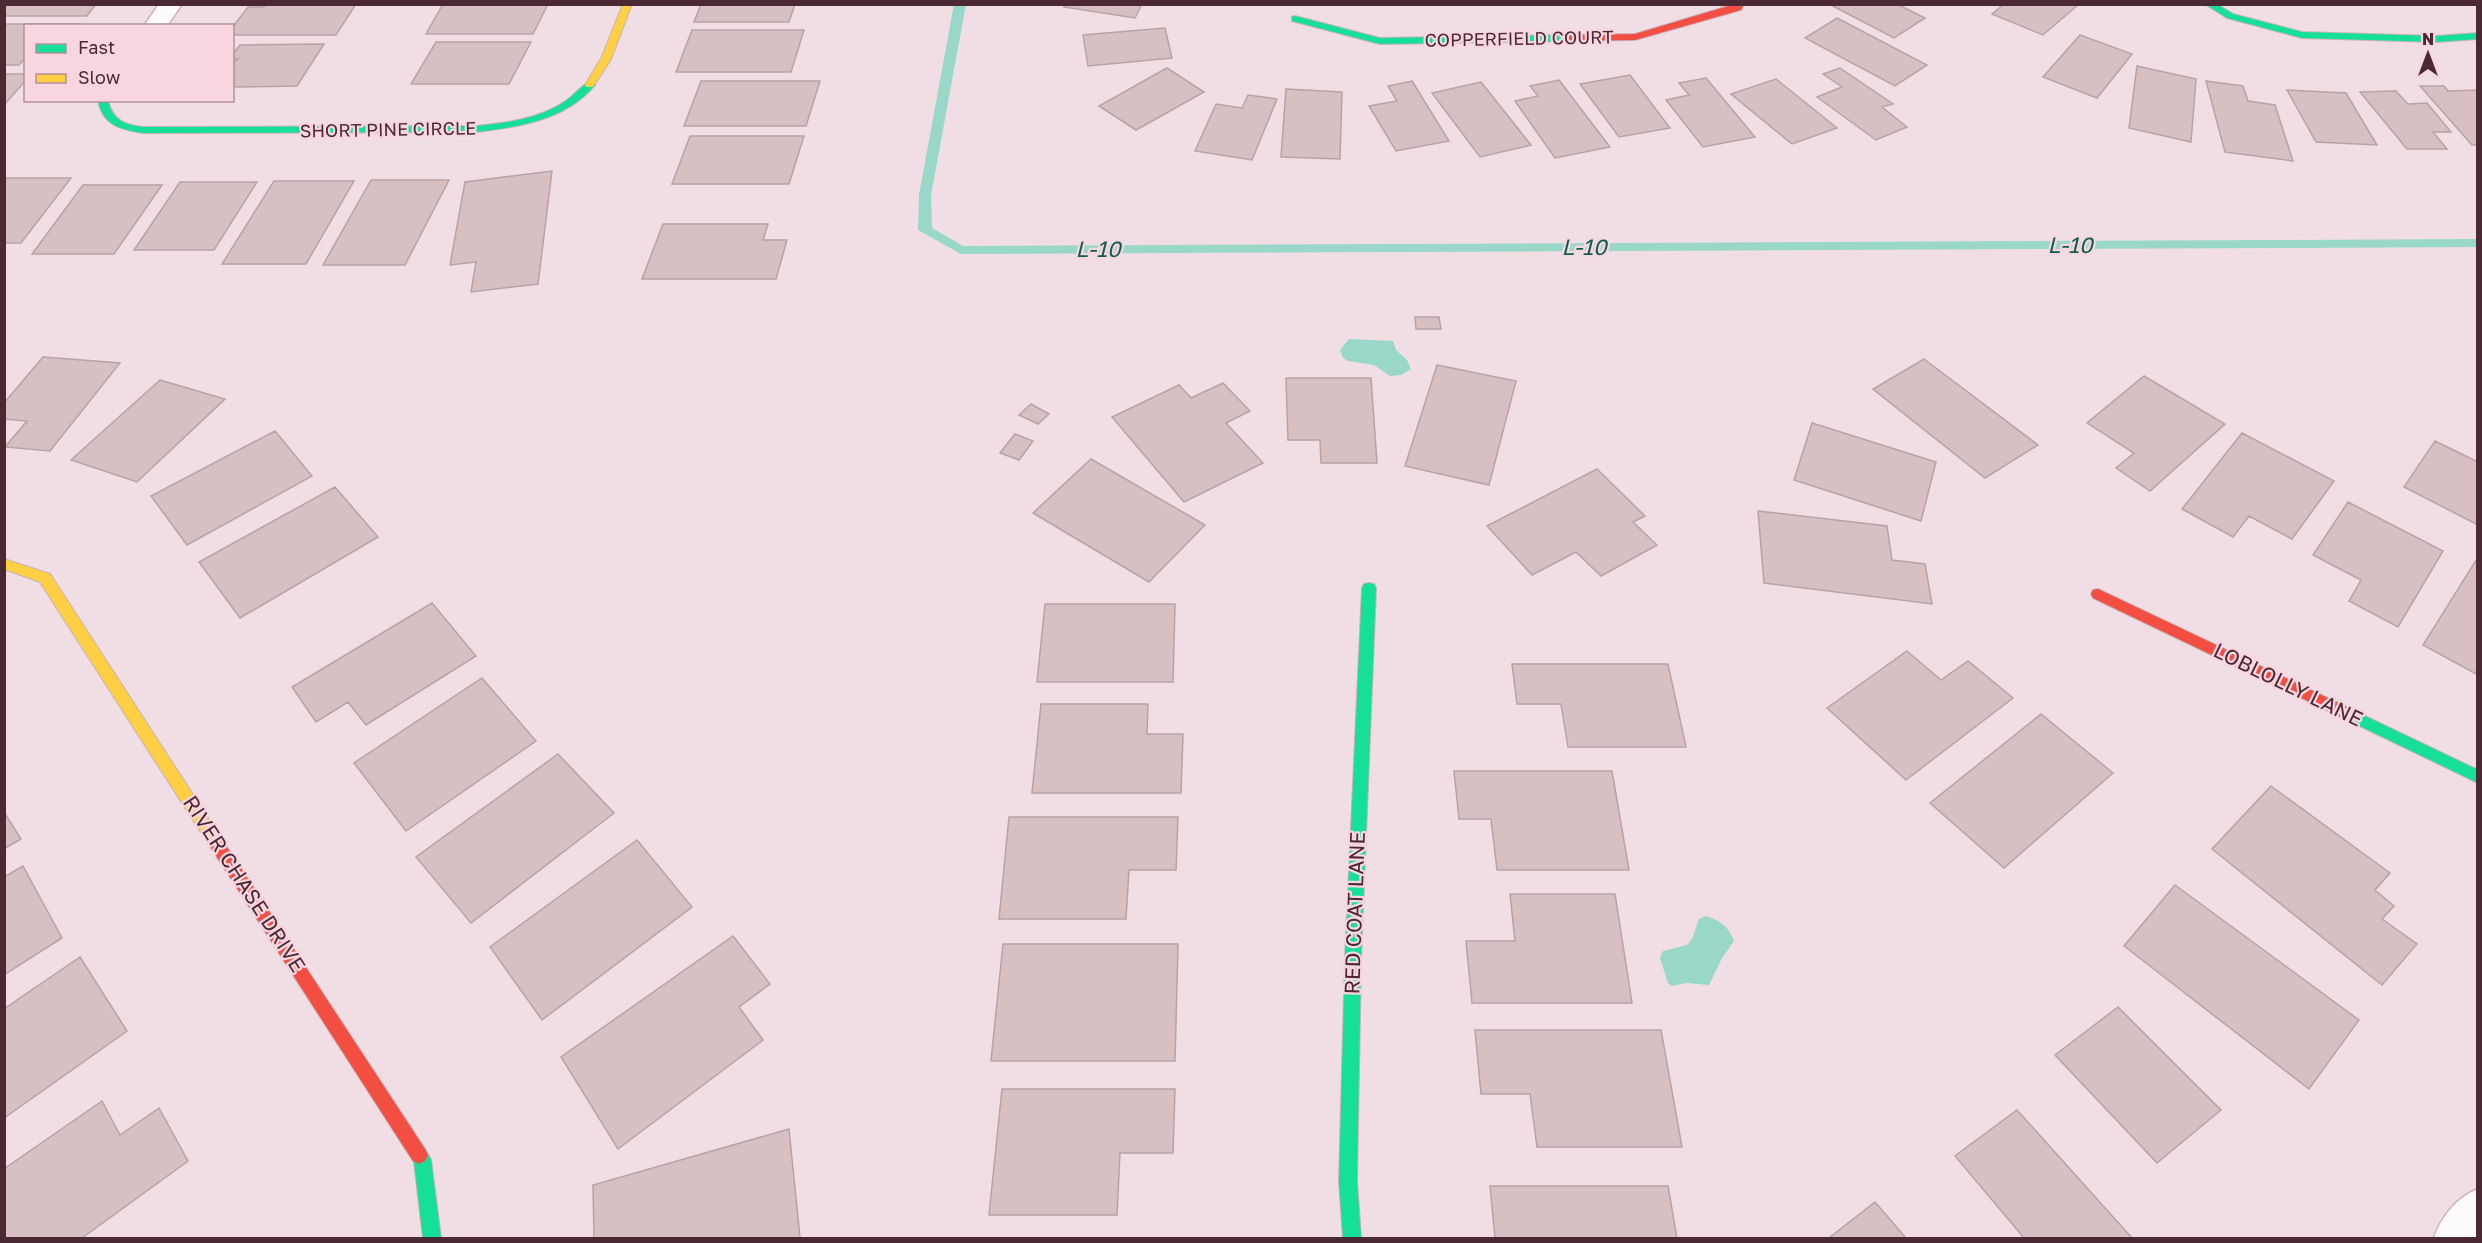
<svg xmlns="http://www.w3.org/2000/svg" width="2482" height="1243" font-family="'Golos Text',sans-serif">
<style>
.water{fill:#99d7c9}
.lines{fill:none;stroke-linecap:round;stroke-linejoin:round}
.stream{fill:#99d7c9;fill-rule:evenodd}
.building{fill:#d7bfc2;stroke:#b9a2a5;stroke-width:1.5}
.street-casing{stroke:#c8b1b9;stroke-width:3}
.fast-casing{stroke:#c8b1b9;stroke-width:2}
.slow-casing{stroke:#c8b1b9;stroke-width:2}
.jam-casing{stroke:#c8b1b9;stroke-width:2}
.street{fill:#fdfafb;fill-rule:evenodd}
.fast{fill:#16e098;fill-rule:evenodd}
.slow{fill:#ffcf43;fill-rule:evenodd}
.jam{fill:#f24e42;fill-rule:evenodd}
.labels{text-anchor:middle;stroke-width:4.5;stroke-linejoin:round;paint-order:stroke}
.far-street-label{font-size:18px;fill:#4a2935;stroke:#f8d6e0}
.street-label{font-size:21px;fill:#4a2935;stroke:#f8d6e0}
.water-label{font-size:22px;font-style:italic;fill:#0d5e50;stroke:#f8d6e0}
</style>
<rect width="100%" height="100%" fill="#f0dee4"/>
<path class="water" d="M1349,339l44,2 3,9 11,10 4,9 -10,6 -11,1 -16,-11 -26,-4 -5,-3 -3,-8z
M1706,916c15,5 22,10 28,25l-12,17 -13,27 -22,-2 -15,3 -4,-3 -8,-25 3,-7 24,-6 5,-6 7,-20z"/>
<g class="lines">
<path class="stream" d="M954,4h12l-35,191 1,33 31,18 1515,-7v8l-1517,7 -43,-24 1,-35z"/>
</g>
<path class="building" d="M4,4h92l-9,12h-83z
M265,4h91l-20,31h-104v-7l16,-21h16z
M443,4h105l-15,30h-107z
M701,4h94l-6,18h-95z
M1066,4h76l-7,14 -71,-11z
M1829,4h68l28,14 -31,20z
M2004,4h72l2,1 -35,30 -51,-21z
M1837,18l90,47 -32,21 -90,-48z
M4,24h76l-1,2h-53v31l-7,8h-15z
M1165,28l7,30 -84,8 -5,-31z
M692,30h112l-13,42h-115z
M2080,35l52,19 -35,44 -54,-21z
M436,42h95l-22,42h-98z
M324,44l-27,42 -65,1v-23l6,-5h-6v-4l8,-10z
M2137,66l59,13 -5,63 -62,-14z
M1167,68l37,24 -68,38 -37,-24z
M1840,68l53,36 -11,3 25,20 -31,13 -59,-43 25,-10 -19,-13z
M4,74h22v6l-22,25z
M1630,75l40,53 -51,9 -39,-53z
M1706,78l49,59 -52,10 -37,-47 23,-5 -10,-12z
M1776,79l61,49 -45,16 -61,-50z
M1559,80l51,67 -55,11 -40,-57 23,-5 -8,-10z
M701,81h119l-14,45h-122z
M1412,81l37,60 -53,10 -27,-45 28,-5 -9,-15z
M2206,81l37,5 5,15 27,4 18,56 -68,-9z
M1481,82l50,63 -51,12 -48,-64z
M2420,86h24l4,5 30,-1v55h-6z
M1286,89l56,3 -2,67 -59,-2z
M2287,90l59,3 31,52 -61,-3z
M2396,91l12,13 19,-1 24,29h-18l14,17h-40l-47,-57z
M1248,95l29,4 -25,61 -57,-9 21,-47 26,4z
M690,136h114l-15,48h-117z
M552,171l-14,113 -67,8 5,-30 -26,3 15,-83z
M4,178h67l-50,65h-17z
M371,180h78l-44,85h-82z
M274,181h80l-48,83h-84z
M180,182h77l-43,68h-80z
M83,185h79l-48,69h-82z
M663,224h105l-5,16h24l-11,39h-134z
M1415,317h24l2,12h-25z
M43,357l77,6 -70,88 -45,-4 22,-26 -23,-2v-16z
M1924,359l114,86 -53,33 -112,-89z
M1437,365l79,16 -27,104 -84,-19z
M2144,376l81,48 -75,67 -34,-23 18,-15 -47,-30z
M1286,378h85l6,85h-56l-1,-23h-32z
M160,380l65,19 -88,83 -66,-22z
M1223,383l27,28 -24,12 37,40 -79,39 -72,-85 67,-32 12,13z
M1031,404l18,10 -11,10 -19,-9z
M1812,423l124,39 -15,59 -127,-41z
M275,431l37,45 -125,69 -36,-49z
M2242,433l92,48 -42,58 -43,-23 -16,21 -51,-28z
M1015,434l18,7 -14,19 -19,-7z
M2435,441l43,21v63l-74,-38z
M1091,459l114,66 -56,57 -116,-69z
M1597,469l48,47 -12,6 24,23 -56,31 -25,-24 -44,23 -45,-49z
M335,487l43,50 -138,81 -41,-56z
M2348,502l95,49 -45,76 -49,-26 12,-21 -48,-25z
M1758,511l129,15 5,34 33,4 7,40 -168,-21z
M2478,557v118l-55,-30z
M432,603l44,53 -110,69 -18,-23 -32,20 -24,-35z
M1045,604h130l-2,78h-136z
M1907,651l34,29 27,-19 45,37 -107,82 -79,-72z
M1512,664h156l18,83h-118l-7,-43h-44z
M482,678l54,63 -130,90 -52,-68z
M1041,704h107l-1,30h36l-2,59h-149z
M2041,714l72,59 -109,95 -74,-65z
M558,754l56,59 -143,110 -55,-66z
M1454,771h158l17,99h-132l-6,-51h-32z
M2271,786l119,87 -15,17 19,16 -12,13 35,25 -35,41 -170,-136z
M4,812l17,27 -17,10z
M1009,817h169l-2,53h-47l-3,49h-127z
M637,840l55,67 -150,113 -52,-73z
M23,866l39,72 -58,37v-98z
M2175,885l184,135 -50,69 -185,-143z
M1510,894h105l17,109h-160l-6,-62h49z
M733,936l37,48 -31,23 24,33 -145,109 -57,-92z
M1003,944h175l-3,117h-184z
M80,957l47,74 -123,87v-109z
M2118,1007l103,103 -64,53 -102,-108z
M1475,1030h186l21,117h-145l-7,-53h-49z
M1002,1089h173l-2,64h-53l-3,62h-128z
M102,1101l18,34 39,-27 29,53 -106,77h-78v-69z
M2017,1110l115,128h-108l-69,-82z
M789,1129l11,109h-206l-1,-53z
M1490,1186h178l9,52h-182z
M1875,1202l31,36h-77z"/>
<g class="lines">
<defs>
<path id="street" d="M159,4h23l-15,22h-23z
M2478,1189v49h-44c7,-21 23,-41 44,-49z"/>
<path id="fast" d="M2205,4h12l16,10 69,18 134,4 42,-3v6l-42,3 -134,-4 -75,-20z
M1295,16l85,22 189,-3 5,3 -5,3 -189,3 -88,-23v-4z
M590,82l5,3c-29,35 -76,42 -119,47l-333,1c-22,-3 -41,-8 -45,-33h10c4,20 17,25 35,27l333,-1c30,-3 62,-7 88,-24 9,-5 16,-16 26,-20z
M1369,583l5,1 2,4 -15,370 -4,223 4,57h-18l-4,-57 6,-223 17,-370 2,-4z
M2344,706l134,64v13l-139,-67 -2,-4 2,-4z
M419,1146l6,3 6,11 10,78h-18l-9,-76 -4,-7 3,-6z"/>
<path id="slow" d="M623,4h9l-21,55 -18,28h-6l-2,-2 16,-26z
M4,559l46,15 173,267 3,5 -3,5 -5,2 -5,-2 -173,-269 -36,-13z"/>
<path id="jam" d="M1735,4h9l-3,6 -106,30 -66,1 -5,-3 5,-3 66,-1z
M2098,589l251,119 2,4 -2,4 -5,2 -5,-2 -246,-118 -2,-4 2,-4z
M218,839l5,2 202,308 3,6 -3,6 -6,3 -6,-3 -200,-310 -3,-5 3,-5z"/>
</defs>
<use href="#street" class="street-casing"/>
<use href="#fast" class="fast-casing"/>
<use href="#slow" class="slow-casing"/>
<use href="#jam" class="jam-casing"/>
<use href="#street" class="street"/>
<use href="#fast" class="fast"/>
<use href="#slow" class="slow"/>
<use href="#jam" class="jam"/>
</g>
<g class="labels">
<g class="far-street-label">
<text transform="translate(1519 39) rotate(-1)" y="6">COPPERFIELD COURT</text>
<text transform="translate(388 130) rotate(-1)" y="6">SHORT PINE CIRCLE</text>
</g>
<g class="street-label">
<text transform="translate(2288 685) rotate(26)" y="7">LOBLOLLY LANE</text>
<text transform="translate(244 884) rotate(57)" y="7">RIVER CHASE DRIVE</text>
<text transform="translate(1355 913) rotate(-88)" y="7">RED COAT LANE</text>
</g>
<g class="water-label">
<text x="2070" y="253">L-10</text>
<text x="1584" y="255">L-10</text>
<text x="1098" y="257">L-10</text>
</g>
</g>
<rect width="2482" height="1243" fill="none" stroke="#4a2935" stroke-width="12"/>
<rect x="24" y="24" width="210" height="78" fill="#f8d6e0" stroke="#b2919c" stroke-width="1.5"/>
<rect x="36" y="44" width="30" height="9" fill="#16e098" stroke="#b2919c" stroke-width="1.5"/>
<text x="78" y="54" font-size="18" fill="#4a2935">Fast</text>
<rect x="36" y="74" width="30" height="9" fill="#ffcf43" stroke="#b2919c" stroke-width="1.5"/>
<text x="78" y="84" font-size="18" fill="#4a2935">Slow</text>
<g transform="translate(2428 54)" stroke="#f8d6e0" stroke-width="4.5" paint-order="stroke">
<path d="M0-4.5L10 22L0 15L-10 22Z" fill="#4a2935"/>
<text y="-9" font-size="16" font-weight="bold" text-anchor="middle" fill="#4a2935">N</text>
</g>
</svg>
